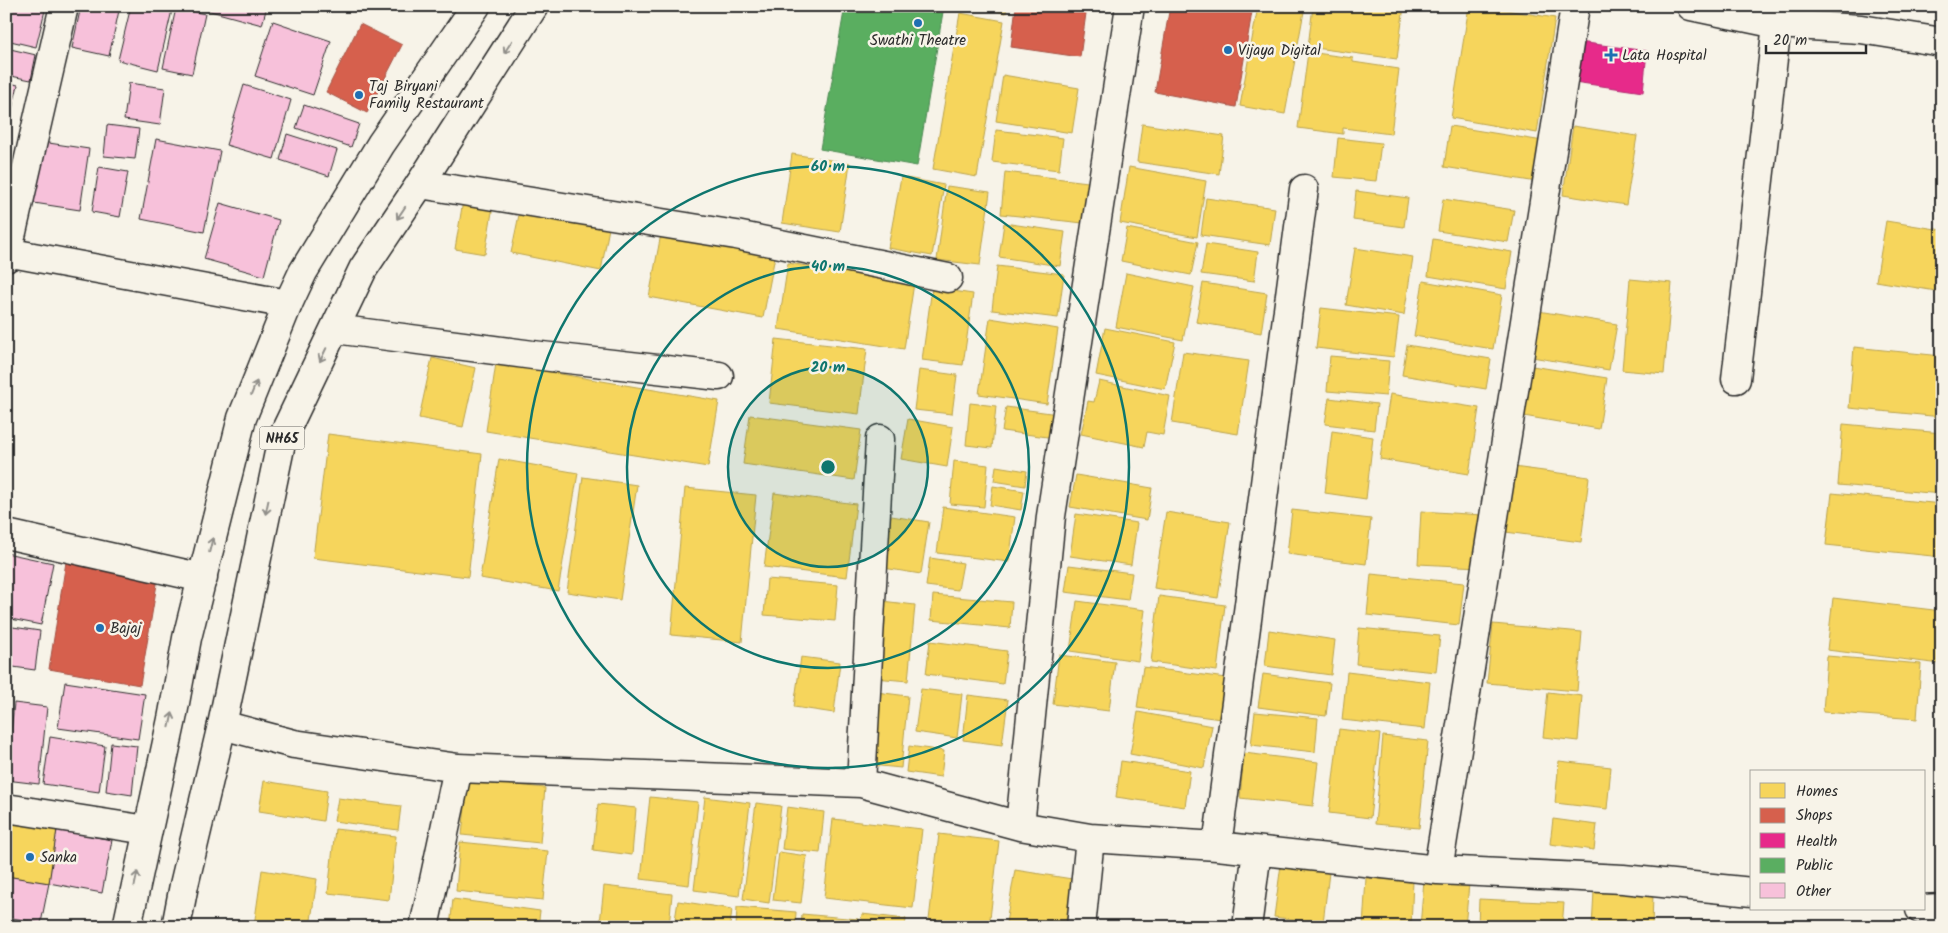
<svg xmlns="http://www.w3.org/2000/svg" width="1948" height="933" font-family="Kalam,sans-serif">
<style>
.homes{fill:#f6d55c;stroke:#b9a24d}
.shops{fill:#d6604d;stroke:#a35043}
.health{fill:#e7298a;stroke:#af2a6e}
.public{fill:#5aae61;stroke:#4c8751}
.building{fill:#f7c1da;stroke:#2b2b2b}
.lines{fill:none;stroke-linecap:round;stroke-linejoin:round}
.minor-casing{stroke:#2b2b2b;stroke-width:31}
.highway-casing{stroke:#2b2b2b;stroke-width:31}
.minor{stroke:#f7f3e8;stroke-width:28}
.highway{stroke:#f7f3e8;stroke-width:28}
.oneway{stroke:#918f8a}
.ring{fill:none;stroke:#0f766e;stroke-width:2.5}
.poi-dot{fill:#1f6fb2;stroke:#f7f3e8;stroke-width:2}
.labels{text-anchor:middle;stroke-width:5;stroke-linejoin:round;paint-order:stroke}
.shield{fill:#f7f3e8;stroke:#686764;stroke-width:1}
.shield-label{font-size:14px;font-weight:bold;fill:#2b2b2b}
.poi-label{font-size:15px;fill:#2b2b2b;stroke:#f7f3e8;text-anchor:start}
.centre{fill:#0f766e;stroke:#f7f3e8;stroke-width:2.5}
.ring-label{font-size:15px;text-anchor:middle;font-weight:bold;fill:#0f766e;stroke:#f7f3e8;stroke-width:5;stroke-linejoin:round;paint-order:stroke}
</style>
<rect width="100%" height="100%" fill="#f7f3e8"/>
<filter id="ink" filterUnits="userSpaceOnUse"><feTurbulence type="fractalNoise" baseFrequency=".02" numOctaves="2"/><feDisplacementMap in="SourceGraphic" scale="10" xChannelSelector="R" yChannelSelector="G"/><feConvolveMatrix kernelMatrix="1 2 1 2 8 2 1 2 1" color-interpolation-filters="sRGB"/></filter>
<g filter="url(#ink)">
<path class="homes" d="M972,6h35l-1,7z
M1258,6h47l-20,108 -45,-8z
M1313,6h91l-7,53 -89,-12z
M1469,6h12l74,12 -18,115 -86,-15z
M960,13l44,8 -27,156 -44,-8z
M1308,52l45,6v4l46,7 -8,65 -48,-6v6l-45,-6z
M1003,75l76,13 -7,45 -76,-12z
M1142,124l82,12 -5,38 -82,-12z
M1450,126l93,15 -6,41 -93,-15z
M1573,126l64,10 -11,69 -63,-10z
M996,130l67,8 -4,32 -67,-8z
M1338,138l43,5 -5,38 -42,-4z
M792,154l58,9 -10,69 -58,-9z
M1129,167l77,14 -9,56 -77,-14z
M1005,172l83,10 -5,41 -82,-9z
M901,177l43,8 -12,71 -44,-8z
M947,186l43,6 -10,73 -43,-5z
M1356,191l52,7 -4,29 -51,-7z
M1206,198l69,10 -5,37 -69,-10z
M1443,199l71,11 -6,32 -70,-11z
M463,201l30,5 -8,48 -30,-5z
M520,210l89,18 -8,43 -90,-18z
M1886,221l56,9v62l-66,-11z
M1004,223l61,9 -5,34 -61,-9z
M1127,228l71,14 -7,33 -70,-14z
M661,234l114,22 -12,62 -114,-21z
M1433,239l79,13 -6,37 -78,-13z
M1206,244l52,8 -4,29 -53,-7z
M1355,248l58,9 -9,58 -58,-10z
M788,263l126,20 -10,66 -126,-20z
M997,266l67,8 -6,44 -66,-8z
M1126,273l68,14 -11,53 -67,-13z
M1630,279l42,4 -8,91 -42,-4z
M1423,281l79,14 -9,54 -79,-13z
M1203,283l64,10 -6,40 -65,-11z
M932,288l41,6 -10,71 -41,-5z
M1321,308l78,9 -5,40 -78,-9z
M1532,310l85,14 -8,46 -83,-14z
M990,318l68,11 -11,75 -68,-10z
M1105,328l70,14 -10,47 -69,-14z
M776,339l91,10 -8,65 -90,-11z
M1407,345l84,14 -5,30 -84,-14z
M1854,347l88,9v61l-93,-9z
M1183,352l66,9 -11,73 -66,-11z
M1330,356l59,5 -3,35 -59,-5z
M432,358l44,10 -13,59 -44,-9z
M496,363l223,38 -11,66 -222,-36z
M1526,365l81,13 -8,51 -81,-14z
M919,370l38,5 -5,39 -38,-4z
M1099,381l71,15 -7,39 -16,-3 -3,15 -63,-13 7,-33 6,1z
M1390,394l89,14 -10,66 -89,-15z
M1329,398l48,6 -3,26 -49,-6z
M970,403l26,3 -4,42 -26,-3z
M1006,407l52,7 -3,24 -53,-7z
M750,415l111,15 -7,50 -111,-16z
M908,419l45,8 -6,40 -46,-8z
M1843,424l99,9v61l-104,-9z
M1332,431l41,6 -7,62 -41,-6z
M328,434l154,20 -14,123 -155,-19z
M499,459l79,14 -20,118 -78,-13z
M954,461l34,4 -4,42 -34,-3z
M996,466l31,5 -2,15 -31,-5z
M1506,466l83,11 -8,65 -83,-11z
M1076,475l76,13 -5,32 -77,-13z
M583,477l54,8 -17,115 -53,-8z
M993,486l31,5 -3,19 -31,-5z
M685,488l71,7 -14,147 -71,-7z
M774,493l82,11 -9,73 -83,-10z
M1832,493l110,11v53l-116,-12z
M943,507l72,10 -6,45 -72,-9z
M1292,510l79,9 -5,45 -79,-10z
M1421,511l61,4 -3,52 -61,-3z
M1166,512l64,10 -12,76 -64,-10z
M1076,514l61,9 -6,42 -61,-9z
M885,515l44,7 -8,52 -44,-7z
M930,558l33,5 -5,27 -32,-4z
M1069,565l63,8 -4,27 -63,-8z
M1371,574l93,9 -5,42 -92,-10z
M767,579l71,6 -3,36 -71,-6z
M933,595l79,7 -2,26 -79,-8z
M1159,596l66,9 -8,66 -66,-9z
M1833,598l109,13 -1,53 -114,-14z
M882,601l33,4 -7,76 -33,-3z
M1077,601l68,9 -7,51 -68,-10z
M1493,624l89,8 -5,59 -90,-8z
M1359,628l81,8 -4,36 -80,-8z
M1269,630l66,10 -4,35 -66,-9z
M930,641l77,10 -4,33 -77,-10z
M1059,655l56,7 -6,49 -56,-7z
M1827,656l94,8 -4,55 -94,-7z
M801,657l39,5 -6,51 -40,-6z
M1143,667l83,11 -5,41 -84,-11z
M1347,672l83,10 -5,47 -83,-9z
M1263,674l67,9 -4,33 -68,-9z
M921,689l41,5 -5,44 -42,-6z
M876,692l32,4 -7,72 -31,-3z
M1548,692l34,4 -4,45 -35,-4z
M968,695l40,5 -6,45 -39,-5z
M1138,712l74,14 -8,42 -74,-14z
M1255,712l63,6 -3,34 -64,-7z
M1339,729l41,5 -10,84 -41,-5z
M1383,736l45,5 -9,87 -44,-4z
M909,746l35,5 -3,26 -35,-5z
M1244,753l74,9 -5,44 -73,-8z
M1121,761l69,10 -5,36 -69,-10z
M1559,761l52,6 -4,42 -52,-6z
M468,780l77,8 -5,55 -78,-8z
M264,781l63,10 -4,30 -64,-10z
M650,797l48,5 -9,83 -48,-6z
M705,797l45,6 -11,93 -45,-6z
M338,798l63,8 -3,24 -64,-9z
M756,803l25,3 -12,97 -26,-4z
M598,804l38,4 -4,47 -39,-5z
M787,807l37,5 -4,41 -38,-4z
M10,815l48,8 -9,60 -43,-7v-39z
M833,819l89,10 -9,79 -89,-10z
M1553,819l44,6 -3,25 -44,-6z
M335,829l61,7 -7,64 -61,-7z
M939,834l60,7 -10,86 -60,-7z
M460,842l88,9 -5,49 -87,-9z
M779,852l28,4 -6,47 -28,-3z
M1282,857l48,7 -7,59 -49,-6z
M262,870l55,9 -7,48 -56,-1z
M1015,870l57,9 -7,48h-35l-24,-4z
M1366,878l47,3 -2,46h-48z
M1424,880l45,4 -4,43h-45z
M604,886l68,8 -3,33h-38l-31,-4z
M1594,891l59,3 -1,33h-60z
M453,899l87,12 -2,16h-88z
M1479,899l85,4 -2,24h-84z
M678,901l54,8 -2,18 -56,-1z
M737,907l59,5 -1,15h-59z
M802,914l56,5 -1,8h-56z
M862,914l44,5 -1,8h-45z
M1268,922l35,5h-36z"/>
<path class="shops" d="M1016,6h71l-7,51 -69,-10z
M1170,6h83l-17,101 -81,-15z
M360,24l42,21 -35,68 -41,-21z
M66,562l92,16 -18,107 -91,-16z"/>
<path class="health" d="M1579,42l68,9 -4,41 -69,-10z"/>
<path class="public" d="M845,6h99l-27,160 -97,-17z"/>
<path class="building" d="M6,6h40l-10,41 -30,-7z
M81,6h39l-11,50 -37,-8z
M131,6h42l-15,64 -40,-10z
M192,6h75l-5,19z
M176,8l29,6 -13,60 -29,-6z
M273,21l58,20 -18,54 -58,-19z
M6,48l30,7 -5,25 -25,-5z
M6,82l12,3 -6,25 -6,-1z
M129,83l36,5 -5,37 -36,-5z
M244,85l47,15 -17,59 -48,-14z
M304,105l55,19 -8,23 -55,-19z
M107,125l32,4 -4,30 -31,-3z
M287,134l50,16 -8,26 -49,-16z
M156,139l64,12 -16,81 -63,-13z
M42,142l47,7 -9,61 -46,-7z
M99,167l29,5 -8,45 -28,-5z
M220,203l59,17 -15,56 -60,-17z
M6,553l47,10 -12,62 -35,-7z
M6,626l34,5 -5,39 -29,-4z
M6,670l6,1 -3,26h-3z
M65,682l80,12 -7,45 -80,-11z
M14,703l33,4 -8,77 -33,-4z
M50,737l55,9 -6,46 -56,-8z
M111,743l26,3 -5,49 -26,-4z
M58,823l33,6 -1,7 22,4 -10,53 -53,-10z
M6,876l43,7 -8,40 -35,-6z"/>
<g class="lines">
<defs>
<path id="minor" d="M1691,6l86,18 84,5 81,13
M420,184l316,51 212,43
M6,252l282,52
M6,258l58,-252
M335,329l198,26 186,21
M1736,379l41,-355
M6,534l197,44
M222,725l72,19 164,24 403,15 159,43 70,12
M861,783l19,-344
M6,808l141,22
M1020,826l31,-310 79,-510
M1217,846l87,-657
M1438,870l137,-864
M1920,909l22,-1
M424,927l34,-159
M1081,927l9,-89 127,8 221,24 185,9 129,13
M1247,927l10,-76"/>
<path id="highway" d="M127,927l45,-208 15,-81 55,-220 46,-114 15,-32 78,-128 95,-138
M176,927l8,-42 38,-160 60,-287 81,-169 57,-85 114,-178"/>
</defs>
<use href="#minor" class="minor-casing"/>
<use href="#highway" class="highway-casing"/>
<use href="#minor" class="minor"/>
<use href="#highway" class="highway"/>
</g>
<defs><path id="oneway-shaft" d="M-6 0H5M1.5-3L5.5 0L1.5 3" fill="none" stroke-width="1.6" stroke-linecap="round" stroke-linejoin="round" transform="scale(1.25)"/></defs>
<g class="oneway">
<use href="#oneway-shaft" transform="translate(508 47) rotate(123)"/>
<use href="#oneway-shaft" transform="translate(401 213) rotate(124)"/>
<use href="#oneway-shaft" transform="translate(323 355) rotate(116)"/>
<use href="#oneway-shaft" transform="translate(254 388) rotate(-68)"/>
<use href="#oneway-shaft" transform="translate(267 507) rotate(102)"/>
<use href="#oneway-shaft" transform="translate(211 545) rotate(-76)"/>
<use href="#oneway-shaft" transform="translate(171 720) rotate(-78)"/>
<use href="#oneway-shaft" transform="translate(136 879) rotate(-78)"/>
</g>
</g>
<circle cx="828" cy="467" r="100" fill="#0f766e" fill-opacity=".12"/>
<g class="ring">
<circle cx="828" cy="467" r="100"/>
<circle cx="828" cy="467" r="201"/>
<circle cx="828" cy="467" r="301"/>
</g>
<g class="poi-dot">
<circle cx="918" cy="23" r="5"/>
<circle cx="1228" cy="50" r="5"/>
<path d="M1608.5 47.5h5v5h5v5h-5v5h-5v-5h-5v-5h5z"/>
<circle cx="359" cy="95" r="5"/>
<circle cx="100" cy="628" r="5"/>
<circle cx="30" cy="857" r="5"/>
</g>
<g class="labels">
<rect class="shield" x="259.5" y="426.5" width="45" height="23" rx="4"/>
<g class="shield-label">
<text x="282" y="443">NH65</text>
</g>
<g class="poi-label">
<text x="918" y="45" text-anchor="middle">Swathi Theatre</text>
<text x="1238" y="55">Vijaya Digital</text>
<text x="1622" y="60">Lata Hospital</text>
<text x="369" y="91">Taj Biryani<tspan x="369" dy="17">Family Restaurant</tspan></text>
<text x="110" y="633">Bajaj</text>
<text x="40" y="862">Sanka</text>
</g>
</g>
<circle cx="828" cy="467" r="8" class="centre"/>
<g class="ring-label">
<text x="828" y="171">60 m</text>
<text x="828" y="271">40 m</text>
<text x="828" y="372">20 m</text>
</g>
<rect width="1948" height="933" fill="none" stroke="#f7f3e8" stroke-width="25"/>
<rect x="12" y="12" width="1923" height="908" fill="none" stroke="#2b2b2b" stroke-width="2" filter="url(#ink)"/>
<rect x="1750" y="770" width="175" height="140" fill="#f7f3e8" stroke="#a5a39c"/>
<rect x="1760" y="783" width="25" height="15" fill="#f6d55c" stroke="#a5a39c"/>
<text x="1796" y="796" font-size="15" fill="#2b2b2b">Homes</text>
<rect x="1760" y="808" width="25" height="15" fill="#d6604d" stroke="#a5a39c"/>
<text x="1796" y="820" font-size="15" fill="#2b2b2b">Shops</text>
<rect x="1760" y="833" width="25" height="15" fill="#e7298a" stroke="#a5a39c"/>
<text x="1796" y="846" font-size="15" fill="#2b2b2b">Health</text>
<rect x="1760" y="858" width="25" height="15" fill="#5aae61" stroke="#a5a39c"/>
<text x="1796" y="870" font-size="15" fill="#2b2b2b">Public</text>
<rect x="1760" y="883" width="25" height="15" fill="#f7c1da" stroke="#a5a39c"/>
<text x="1796" y="896" font-size="15" fill="#2b2b2b">Other</text>
<path d="M1766 45v8h100v-8" fill="none" stroke="#2b2b2b" stroke-width="2.5"/>
<text x="1773" y="45" font-size="15" fill="#2b2b2b" stroke="#f7f3e8" stroke-width="4" paint-order="stroke">20 m</text>
</svg>
